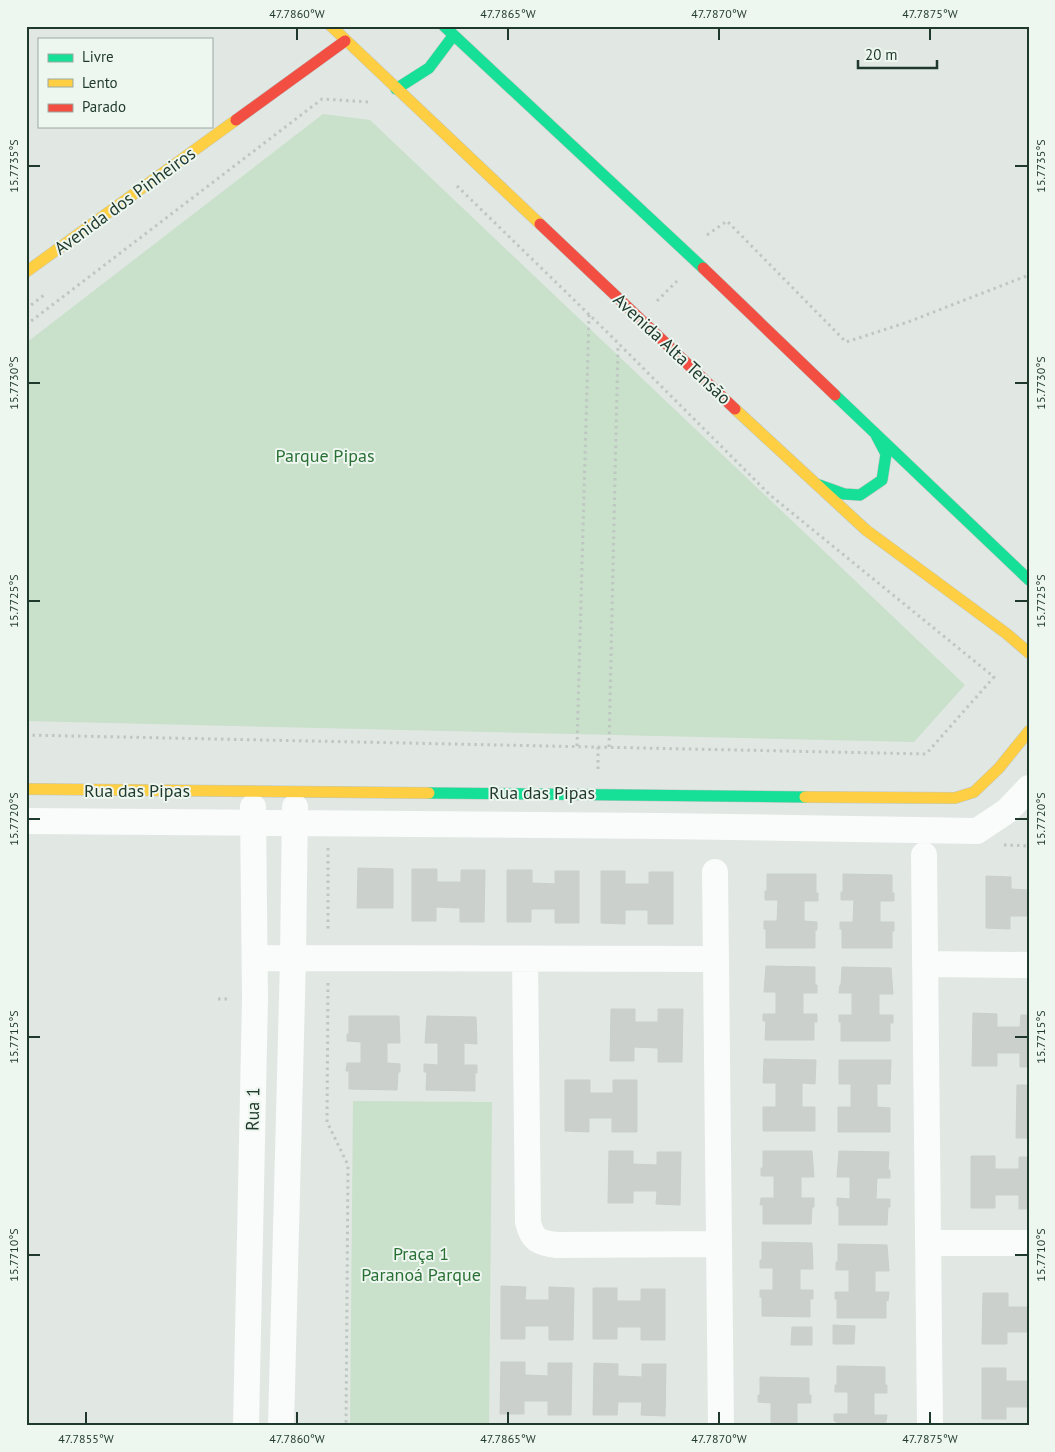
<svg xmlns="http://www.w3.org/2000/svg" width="1055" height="1452" font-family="'PT Sans',sans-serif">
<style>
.green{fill:#c9e0cb}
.building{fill:#cbd0cd;stroke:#c9d0cc}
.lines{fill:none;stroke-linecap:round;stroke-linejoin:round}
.fast-casing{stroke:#bdc6c1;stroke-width:12}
.slow-casing{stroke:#bdc6c1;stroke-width:12}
.jam-casing{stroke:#bdc6c1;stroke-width:12}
.path{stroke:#bfc7c3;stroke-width:3;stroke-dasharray:2.5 4;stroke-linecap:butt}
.street{stroke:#fafbfb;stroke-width:26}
.fast{stroke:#16e098;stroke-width:11}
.slow{stroke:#ffcf43;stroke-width:11}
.jam{stroke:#f24e42;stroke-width:11}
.ticks{fill:none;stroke:#1f392c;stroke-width:2}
.labels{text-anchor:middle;stroke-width:4;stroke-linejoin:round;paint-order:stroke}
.street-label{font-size:18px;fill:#1f392c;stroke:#eef6f0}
.park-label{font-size:18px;fill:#297035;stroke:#eef6f0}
.neatline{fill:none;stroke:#1f392c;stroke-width:2}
.ticks-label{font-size:12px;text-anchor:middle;fill:#1f392c}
</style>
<rect width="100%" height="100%" fill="#e1e7e3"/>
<path class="green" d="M323,114l47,6 595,565 -51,57 -888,-21v-378z
M353,1101l139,1 -3,324h-139z"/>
<path class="building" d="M358,868l35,1v39h-36z
M412,869h25v13h24v-12h24l-1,52h-24v-14l-24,-1v14h-24z
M507,870h25v13l23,1v-13h24v52h-24v-14h-24v13h-24z
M601,871h24v13h24v-12h24v52h-25v-14h-23v14l-24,-1z
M767,874h49v19h2v8h-14v20l13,1v8h-2v18h-49v-19h-2v-8h13l1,-21h-13v-9h2z
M843,874l49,1v18h2v8h-14v21h14v9h-2v17h-50v-19h-2v-7h13l1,-22h-13v-8h2z
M986,876l25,1v12l18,1v26h-19v13l-24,-1z
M766,966l49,1v18h2v8h-14v21h14v8h-3v18h-49l1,-19h-3v-7h13v-22h-12z
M842,967l49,1 2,26h-14v21h14v8h-3v18h-49v-19h-2v-7h13v-22h-13l1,-8h1z
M611,1009h24v13h23v-13h25l-1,53h-24v-14l-24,-1v14h-24z
M973,1013l24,1v13h23l1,-12h8v52h-9v-14h-23v13h-25z
M349,1016h50l1,27h-13v20l13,1v8h-2l-1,18 -48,-1v-18h-3l1,-8h14v-21l-14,-1v-7h2z
M427,1016l49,1 1,27 -13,-1v22h13v8h-2v18l-49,-1 1,-18h-3v-8l14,1v-22h-13z
M764,1059l52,1 -1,24 -13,-1v24h13v24h-52v-24h13v-24h-13z
M839,1060h52l-1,24h-13v23l13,1v24h-52v-25h13v-23h-12z
M565,1080h25v13h23v-13h24v52h-25v-14h-23v14l-24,-1z
M1017,1085h12v53h-13z
M609,1151h24v13l24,1v-13h24l-1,53 -24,-1 1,-13h-24v12h-25z
M763,1151h49l2,26h-13v21h13v9h-2l-1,17h-48v-19h-3l1,-7h13v-22h-13v-8h2z
M839,1151l50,1 -1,18h2v8h-13l-1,21h14v8h-2l-1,18h-48v-19h-2v-8l13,1v-22h-13z
M971,1156h24v13h24v-12h10v52h-10v-14h-24v13h-24z
M762,1242l50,1 1,26h-13v21h13v9h-3v18l-48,-1v-19h-2v-7h13v-22h-13v-8h2z
M838,1244l49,1 2,26h-14v21h14l-1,9 -2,-1v18h-49v-19h-2v-7h14v-22h-13v-8h2z
M501,1286l25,1 -1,13h24v-13l25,1 -1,52h-24v-14h-24v13h-24z
M593,1288h24v13h24v-12h24v51h-24v-13h-24v12h-24z
M983,1293h25v14h21v25h-22v12h-25z
M833,1325l22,1 -1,18h-21z
M792,1327h20v18h-21z
M501,1362h24v13l23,1v-13h24l-1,52h-23v-14h-24v13h-24z
M594,1363l24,1v12l24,1v-13h24l-1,52 -24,-1 1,-13h-24l-1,13h-24z
M837,1366l48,1v18h2v8h-13v22h13l-2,11h-48v-4l-3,-1v-7h14v-22h-13v-7h2z
M982,1368h24v13h23v26h-23v12h-24z
M760,1377l49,1v17h2v8h-14v22l13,1h-52l13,-1v-22l-13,-1v-7h2z"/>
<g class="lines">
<defs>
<path id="fast" d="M444,26l259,242
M396,89l33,-21 24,-32
M835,395l194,185
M819,485l25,9 16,1 22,-15 4,-26 -11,-21
M429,793l376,4"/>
<path id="slow" d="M331,26l209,198
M26,272l210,-152
M735,409l131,121 141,104 22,19
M26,789l403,4
M805,797l150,1 19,-6 25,-24 30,-37"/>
<path id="jam" d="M236,120l109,-79
M540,224l195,185
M703,268l132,127"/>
</defs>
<use href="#fast" class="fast-casing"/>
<use href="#slow" class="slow-casing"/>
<use href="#jam" class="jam-casing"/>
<path class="path" d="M707,235l20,-14 119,121 62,-20 121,-47
M657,301l20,-20
M26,309l18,-14
M26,325l296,-226 47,3
M26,735l900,19 68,-77 -224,-182 -163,-163 -152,-148
M577,746l12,-431
M598,747v22
M609,747l9,-403
M1004,845l25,1
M328,848v84
M328,983l-1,139 21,43 -2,261
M218,999h11"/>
<path class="street" d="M26,821l637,5 314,5 30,-20 22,-23
M924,855l6,571
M715,872l6,554
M255,958l461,1
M525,959l3,263c4,18 11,21 29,23l162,-1
M925,964l104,1
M928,1243h101
M246,1426l9,-427 -2,-192
M281,1426l12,-468 2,-151"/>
<use href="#fast" class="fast"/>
<use href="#slow" class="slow"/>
<use href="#jam" class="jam"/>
</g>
<path class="ticks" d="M297,28v12M508,28v12M719,28v12M930,28v12M28,166h12M1015,166h13M28,383h12M1015,383h13M28,601h12M1015,601h13M28,819h12M1015,819h13M28,1037h12M1015,1037h13M28,1255h12M1015,1255h13M86,1412v12M297,1412v12M508,1412v12M719,1412v12M930,1412v12"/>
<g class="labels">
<g class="street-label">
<text transform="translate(125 201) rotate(-36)" y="6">Avenida dos Pinheiros</text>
<text transform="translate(672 349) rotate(43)" y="6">Avenida Alta Tensão</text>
<text x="137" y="797">Rua das Pipas</text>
<text x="542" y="799">Rua das Pipas</text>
<text transform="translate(253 1109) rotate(-89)" y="6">Rua 1</text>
</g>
<g class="park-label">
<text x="325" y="462">Parque Pipas</text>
<text x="421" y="1260">Praça 1<tspan x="421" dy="21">Paranoá Parque</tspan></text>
</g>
</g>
<rect width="1055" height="1452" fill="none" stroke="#eef6f0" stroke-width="55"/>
<rect x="38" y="38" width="175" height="90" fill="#eef6f0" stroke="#9baaa2"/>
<rect x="48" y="54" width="25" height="8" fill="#16e098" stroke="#9baaa2"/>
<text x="82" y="62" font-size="15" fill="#1f392c">Livre</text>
<rect x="48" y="79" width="25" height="8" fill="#ffcf43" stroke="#9baaa2"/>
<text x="82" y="88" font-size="15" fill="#1f392c">Lento</text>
<rect x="48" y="104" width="25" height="8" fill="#f24e42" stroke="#9baaa2"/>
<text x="82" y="112" font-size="15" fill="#1f392c">Parado</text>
<path d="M858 60v8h79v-8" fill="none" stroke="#1f392c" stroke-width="2.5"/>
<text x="865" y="60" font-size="15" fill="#1f392c" stroke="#eef6f0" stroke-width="4" paint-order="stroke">20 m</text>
<rect x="28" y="28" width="1000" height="1396" class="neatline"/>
<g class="ticks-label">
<text x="297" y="18">47.7860°W</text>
<text x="508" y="18">47.7865°W</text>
<text x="719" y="18">47.7870°W</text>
<text x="930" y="18">47.7875°W</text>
<text transform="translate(1041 166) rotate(-90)" y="4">15.7735°S</text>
<text transform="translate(14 166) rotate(-90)" y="4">15.7735°S</text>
<text transform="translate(1041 383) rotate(-90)" y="4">15.7730°S</text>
<text transform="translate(14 383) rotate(-90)" y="4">15.7730°S</text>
<text transform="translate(1041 601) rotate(-90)" y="4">15.7725°S</text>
<text transform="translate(14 601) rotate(-90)" y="4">15.7725°S</text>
<text transform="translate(1041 819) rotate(-90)" y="4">15.7720°S</text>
<text transform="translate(14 819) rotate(-90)" y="4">15.7720°S</text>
<text transform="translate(1041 1037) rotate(-90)" y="4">15.7715°S</text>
<text transform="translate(14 1037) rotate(-90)" y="4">15.7715°S</text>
<text transform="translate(1041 1255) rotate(-90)" y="4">15.7710°S</text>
<text transform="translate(14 1255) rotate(-90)" y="4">15.7710°S</text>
<text x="86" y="1443">47.7855°W</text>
<text x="297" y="1443">47.7860°W</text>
<text x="508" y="1443">47.7865°W</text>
<text x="719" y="1443">47.7870°W</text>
<text x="930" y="1443">47.7875°W</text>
</g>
</svg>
